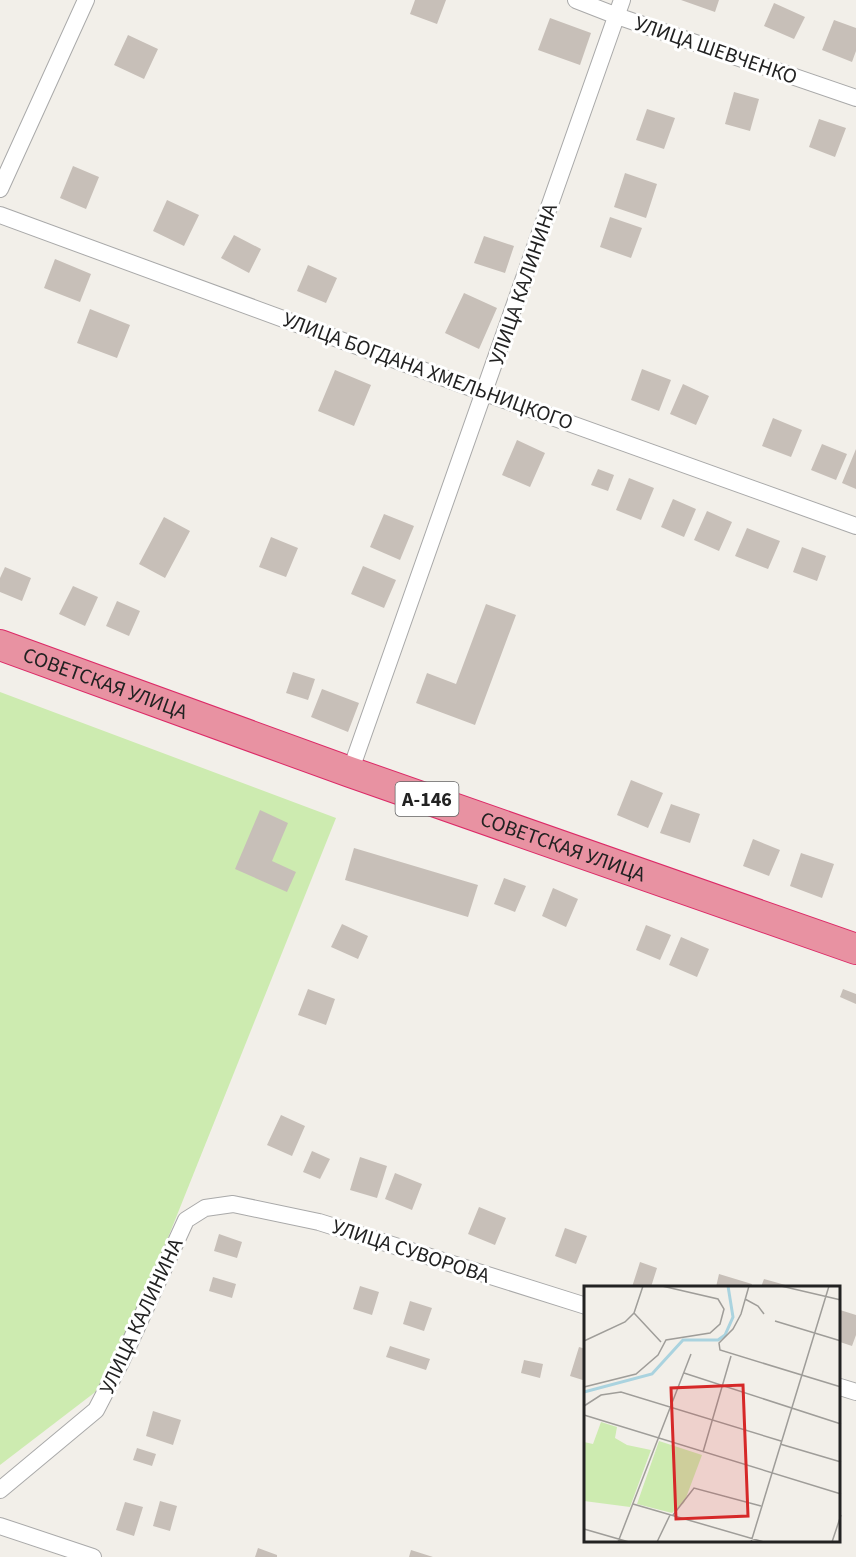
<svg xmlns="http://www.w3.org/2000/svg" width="856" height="1557" font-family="'Source Sans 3',sans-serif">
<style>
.grass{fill:#cdebb0}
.building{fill:#c7bfb8}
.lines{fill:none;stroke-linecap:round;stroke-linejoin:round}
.street-casing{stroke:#a9a9a9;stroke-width:18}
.highway-casing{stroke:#dc2a67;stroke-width:32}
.street{stroke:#fff;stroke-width:16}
.highway{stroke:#e892a2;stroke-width:30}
.labels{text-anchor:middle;stroke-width:6;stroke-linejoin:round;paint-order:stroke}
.shield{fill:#fff;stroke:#646464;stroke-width:1.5}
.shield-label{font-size:20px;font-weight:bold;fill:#222}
.street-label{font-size:21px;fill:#222;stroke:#fff}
.inset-river{fill:none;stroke:#aad3df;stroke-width:3}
.inset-road{fill:none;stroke:#9f9d99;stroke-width:1.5}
.view{fill:#d62828;fill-opacity:0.15;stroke:#d62828;stroke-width:3}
.inset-edge{fill:none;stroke:#222;stroke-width:3}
</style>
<rect width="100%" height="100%" fill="#f2efe9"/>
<path class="grass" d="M0,692l336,126 -225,562 -111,85z"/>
<path class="building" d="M415,0h31l-9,24 -27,-10z
M681,0h38l-4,12z
M774,3l31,14 -11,22 -30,-13z
M550,18l41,15 -11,32 -42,-15z
M834,20l22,8v23l-4,11 -30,-12z
M128,35l30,14 -14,30 -30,-14z
M734,92l25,7 -9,32 -25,-7z
M647,109l28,9 -11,31 -28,-9z
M819,119l27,9 -11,29 -26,-10z
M73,166l26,11 -13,32 -26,-11z
M625,173l32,11 -11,34 -32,-11z
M167,200l32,15 -15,31 -31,-15z
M610,217l32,11 -11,30 -31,-11z
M234,235l27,14 -12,24 -28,-15z
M484,236l30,10 -9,27 -31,-10z
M55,259l36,15 -11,28 -36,-14z
M308,265l29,13 -11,25 -29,-12z
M464,293l33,15 -18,41 -34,-16z
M90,309l40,16 -13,33 -40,-15z
M642,369l29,11 -12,31 -28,-11z
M335,370l36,15 -17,41 -36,-15z
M683,384l26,12 -13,29 -26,-11z
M773,418l29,12 -11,27 -29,-11z
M517,440l28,13 -15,34 -28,-12z
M822,444l25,10 -11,26 -25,-10z
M856,449v40l-14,-6z
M598,469l16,6 -6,16 -17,-6z
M629,478l25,10 -13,32 -25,-10z
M673,499l23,10 -12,28 -23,-10z
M707,511l25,11 -13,29 -25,-11z
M384,514l30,12 -14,34 -30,-13z
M164,517l26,14 -25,47 -26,-14z
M747,528l33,13 -12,28 -33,-13z
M271,537l27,11 -12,29 -27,-10z
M802,547l24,9 -9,25 -24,-9z
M363,566l33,14 -12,28 -33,-14z
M5,567l26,11 -9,23 -22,-9v-14z
M73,586l25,11 -13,29 -26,-12z
M117,601l23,10 -11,25 -23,-10z
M486,604l30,11 -41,110 -59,-22 11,-30 29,11z
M293,672l22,7 -7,21 -22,-7z
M322,689l37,14 -11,29 -37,-15z
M631,780l32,13 -15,35 -31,-13z
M671,804l29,10 -10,29 -30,-10z
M260,810l28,13 -16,38 24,11 -9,20 -52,-23z
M753,839l27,11 -11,26 -26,-10z
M354,848l124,37 -10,32 -123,-37z
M801,853l33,11 -12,34 -32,-12z
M504,878l22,8 -11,26 -21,-8z
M553,888l25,11 -12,28 -24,-11z
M342,924l26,12 -10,23 -27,-12z
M646,925l25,10 -11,25 -24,-10z
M681,937l28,12 -12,28 -28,-12z
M308,989l27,10 -9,26 -28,-10z
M843,989l13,5v10l-16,-7z
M281,1115l24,11 -13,30 -25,-11z
M312,1151l18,8 -10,20 -17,-7z
M360,1157l27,9 -10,32 -27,-8z
M395,1173l27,11 -10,26 -27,-11z
M479,1207l27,11 -11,27 -27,-11z
M565,1228l22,8 -11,28 -21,-8z
M219,1234l23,8 -5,16 -23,-7z
M640,1262l17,6 -6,19h-19z
M719,1274l33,10 -1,3h-35z
M213,1277l23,7 -4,14 -23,-7z
M764,1279l25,7v1h-28z
M360,1286l19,6 -7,23 -19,-6z
M410,1301l22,7 -8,23 -21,-7z
M840,1310l16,5v20l-4,11 -12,-4z
M390,1346l40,13 -4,11 -40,-13z
M579,1347l7,2v32l-16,-5z
M524,1360l19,4 -3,14 -19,-5z
M153,1411l28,9 -8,25 -27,-9z
M137,1448l19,6 -4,12 -19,-6z
M160,1501l17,5 -7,25 -17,-5z
M125,1502l18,5 -9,29 -18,-6z
M258,1548l19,7v2h-22z
M411,1550l22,7h-24z"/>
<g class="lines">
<defs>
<path id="street" d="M576,0l41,16 239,82
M0,189l86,-189
M0,215l485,178 371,133
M350,772l272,-772
M840,1387l16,5
M0,1490l96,-80 25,-48 65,-142 19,-12 28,-4 86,18 267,84
M0,1526l93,31"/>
<g id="highway">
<path id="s1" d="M0,645l350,127 506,177"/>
</g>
</defs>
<use href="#street" class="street-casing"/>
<use href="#highway" class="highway-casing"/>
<use href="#street" class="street"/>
<use href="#highway" class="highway"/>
</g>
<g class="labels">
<rect class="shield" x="395.5" y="782" width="63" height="34" rx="4.5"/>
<g class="shield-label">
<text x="427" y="806">А-146</text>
</g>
<g class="street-label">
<text transform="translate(716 50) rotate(19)" y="7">УЛИЦА ШЕВЧЕНКО</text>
<text transform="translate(523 284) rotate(-71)" y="7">УЛИЦА КАЛИНИНА</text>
<text transform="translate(428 371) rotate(20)" y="7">УЛИЦА БОГДАНА ХМЕЛЬНИЦКОГО</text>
<text dy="7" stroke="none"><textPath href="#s1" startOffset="112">СОВЕТСКАЯ УЛИЦА</textPath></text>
<text dy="7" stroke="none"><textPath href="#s1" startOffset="598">СОВЕТСКАЯ УЛИЦА</textPath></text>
<text transform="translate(411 1251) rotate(18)" y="7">УЛИЦА СУВОРОВА</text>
<text transform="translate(141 1316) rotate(-65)" y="7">УЛИЦА КАЛИНИНА</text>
</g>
</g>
<g transform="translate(584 1286)">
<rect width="256" height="256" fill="#f2efe9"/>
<path d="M17,136l16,5 -2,11 12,7 24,5 -21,57 -46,-6v-59l9,2zM75,155l43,14 -18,48 -12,10 -35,-9z" fill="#cdebb0"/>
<path class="inset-river" d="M0,106l68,-18 31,-34h35l7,-5 8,-18 -5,-31"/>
<path class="inset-road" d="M165,0l-8,28 -8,15 -14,14 1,7 121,37M197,0l60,14M161,13l13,7 6,8M50,27l27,29M191,35l66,20M0,55l41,-19 9,-9 9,-27M100,87l157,51M0,101l52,-13 22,-19 8,-15 44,-7 10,-9 4,-15 -6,-10 -56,-13M0,120l17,-11 20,-3 160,49M0,129l257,79M196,158l61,18M119,166l28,-96M49,218l131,38M89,229l21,-27 67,18M0,243l45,13M34,256l73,-188M73,256l13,-27M167,256l78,-256M248,256l9,-27"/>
<path class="view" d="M159,99l5,131 -72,3 -5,-131z"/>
<rect width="256" height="256" class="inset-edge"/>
</g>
</svg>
